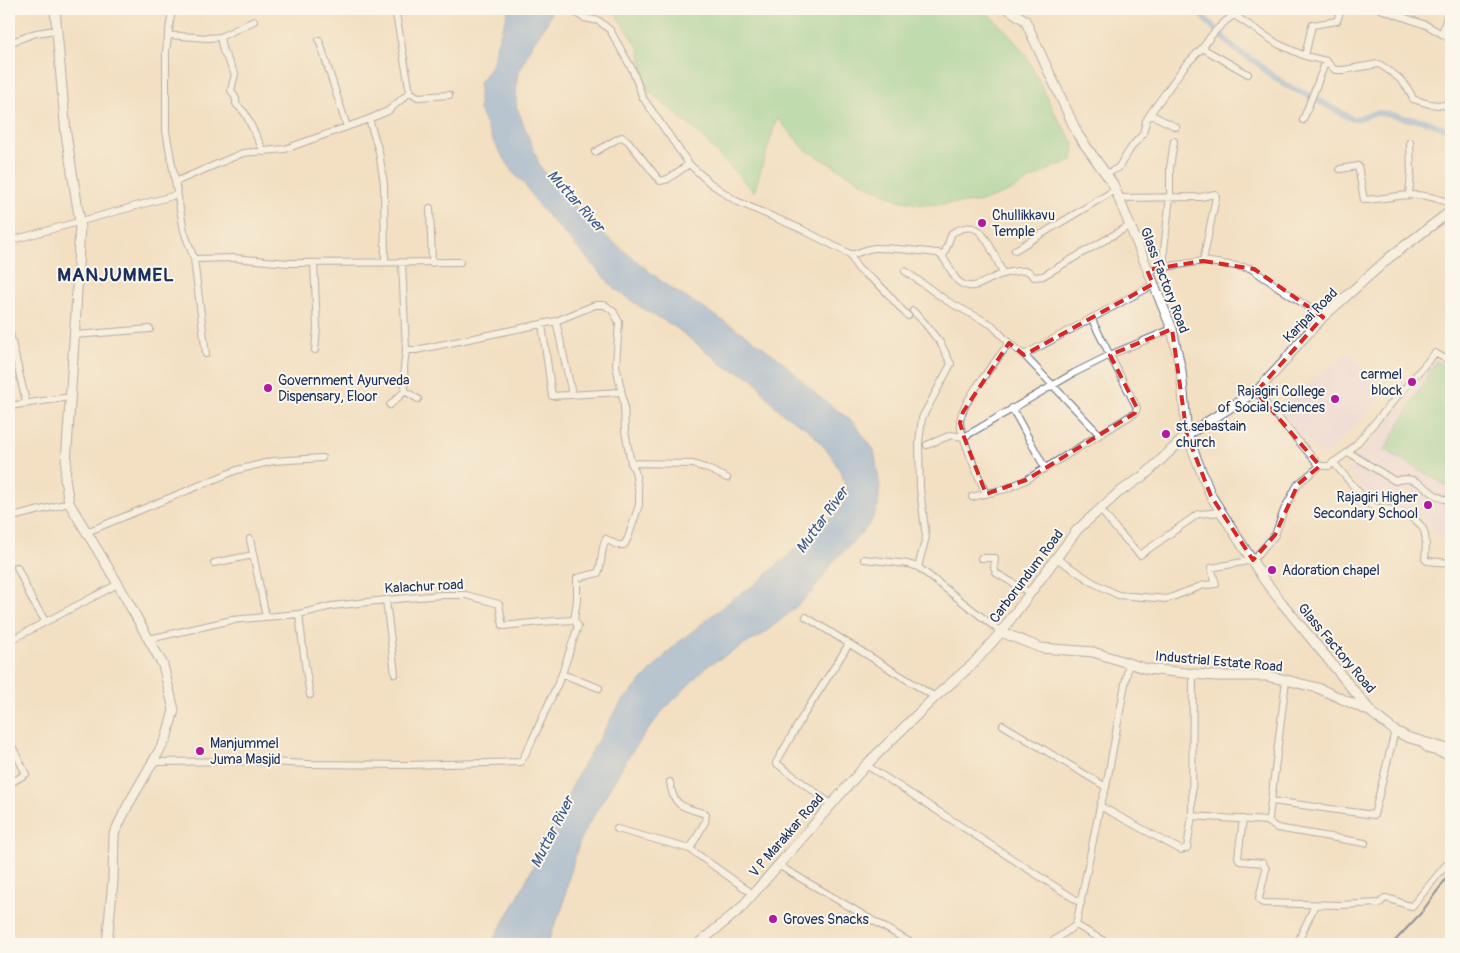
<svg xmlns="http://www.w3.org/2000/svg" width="1460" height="953" font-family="Pangolin,sans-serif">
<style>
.built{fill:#ebd1eb}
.green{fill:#84d494;stroke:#508279}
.water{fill:#71a2db;stroke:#46689c}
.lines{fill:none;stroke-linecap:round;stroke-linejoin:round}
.canal{stroke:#71a2db;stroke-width:6}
.street-casing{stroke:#676d81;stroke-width:8}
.secondary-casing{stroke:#676d81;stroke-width:11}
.street{stroke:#fff;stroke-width:6}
.secondary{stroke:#fff;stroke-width:9}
.rail{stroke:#1b2f5e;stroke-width:2}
.marked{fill:none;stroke:#d62828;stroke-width:4;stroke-dasharray:10 6;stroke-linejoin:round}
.poi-dot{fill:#b5179e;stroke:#fbf7ec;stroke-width:2}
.labels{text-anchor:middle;stroke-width:4;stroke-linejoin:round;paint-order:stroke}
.poi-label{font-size:14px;fill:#1b2f5e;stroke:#fbf7ec;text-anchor:start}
.street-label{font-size:14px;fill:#1b2f5e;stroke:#fbf7ec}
.water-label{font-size:15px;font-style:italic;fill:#39578a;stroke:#fbf7ec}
.district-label{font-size:19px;font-weight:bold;letter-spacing:1px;fill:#1b2f5e;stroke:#fbf7ec}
</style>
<rect width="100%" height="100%" fill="#fbf7ec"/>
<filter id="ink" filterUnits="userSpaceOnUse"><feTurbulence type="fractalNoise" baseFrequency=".02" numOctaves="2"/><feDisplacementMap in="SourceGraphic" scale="10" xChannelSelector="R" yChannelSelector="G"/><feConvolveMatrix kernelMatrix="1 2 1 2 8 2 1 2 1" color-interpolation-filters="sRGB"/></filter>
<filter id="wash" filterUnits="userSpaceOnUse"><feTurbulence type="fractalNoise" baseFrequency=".0096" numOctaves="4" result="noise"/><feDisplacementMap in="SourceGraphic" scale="20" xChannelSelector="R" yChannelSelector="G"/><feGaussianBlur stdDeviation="1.12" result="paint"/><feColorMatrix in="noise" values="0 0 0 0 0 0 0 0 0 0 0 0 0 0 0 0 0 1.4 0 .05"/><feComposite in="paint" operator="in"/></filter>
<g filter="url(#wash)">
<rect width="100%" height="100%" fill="#f3e0c3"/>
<path class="built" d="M1349,352l42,39 -68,65 -51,-45z
M1435,358l16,8v172l-12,-1 -7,-8 -32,-24 -24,-2 -29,-32z"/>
<path class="green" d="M612,9h371l22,21 21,25 30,61 18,27 -2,18 -17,5 -49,27 -26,9 -57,3 -24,-5 -28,-13 -65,-37 -29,-32 -23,74 -57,-60 -50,-43 -8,-41z
M1436,361l15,9v118l-66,-38z"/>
<path class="water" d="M509,9h43l-5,14 -17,25 -13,29 -1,28 24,61 9,13 47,49 70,57 85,53 31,23 35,34 37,28 20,27 6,36 -2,20 -8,18 -36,37 -23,32 -24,22 -25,20 -55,31 -46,47 -31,41 -49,83 -12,40 -6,29 -16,38h-56l26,-45 62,-127 41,-68 55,-59 59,-47 21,-13 85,-76 8,-15 -6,-19 -11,-20 -22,-25 -27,-17 -14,-15 -15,-20 -27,-11 -51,-40 -30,-17 -30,-21 -76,-83 -16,-24 -8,-7 -22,-34 -14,-31v-27l14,-20 2,-14z"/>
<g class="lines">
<path class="canal" d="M1195,9l41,41 23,14 7,7 21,15 23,10 42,23c8,1 16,-6 26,-6 11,0 21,4 31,6 5,1 11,0 16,2 9,3 17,7 26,9"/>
</g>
</g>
<g filter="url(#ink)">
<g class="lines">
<defs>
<path id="street" d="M172,9l-6,42v80l18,100 10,28 12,95
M395,9l15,83 8,5 31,-2
M574,9v3l10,6 15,3 11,9 22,39 11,29 46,66 21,19 26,18 65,28 49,25c9,1 16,-7 27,-6 20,0 40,3 61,5 10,7 12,20 20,28 14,12 26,0 39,-5 11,-4 20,-6 31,-5l6,6 9,-1 86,-50
M1380,9l46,16 25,14
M1442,34l7,-25
M168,35l40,3 12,-1 34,-16
M220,37l3,14 12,23 -4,16 5,9v5l9,9 19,39
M319,40l28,87
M9,43l27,-10 20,-3
M1305,56l7,-31 25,-4 4,-12
M1248,74l-44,-25v-3c8,-13 18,-23 30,-31l44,29 27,12 21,5 9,9h8l36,-6c14,9 28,18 34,35l16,5 22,2
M1150,114l26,13
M369,119l10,33 5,32 1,79
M1303,120l23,-59
M1174,141l-4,27v28l-6,54v17l39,-6 47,7 73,49
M595,152l24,-14 3,-1 6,4 32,40 8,-2 21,-15
M1340,169l18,-3 6,34c36,-2 52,-12 87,4
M1106,174l12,-6 15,-23 10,-11 3,-13 4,-7 34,-47 20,-21
M175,182l68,-29 42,-4 84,-30 19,-8 22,-19
M1409,194l2,-21 -1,-31
M1118,198l83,-1 14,-3 1,3 -13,64
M430,208l2,55
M9,241l167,-46
M1015,250l100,-60
M850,254c8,19 13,18 27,29 11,9 20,23 31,33
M943,257l9,-24c7,-4 16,-8 24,-4 11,5 22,34 27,45
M194,259l40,-1 54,5 172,-1
M314,263l3,65 -2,22
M402,263l4,87
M1147,270l17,-3
M905,271l42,30 45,24 17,18 15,12 75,79
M913,311l10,10 18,23 10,20 -29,54 -3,25 1,46 6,48 -8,30
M556,321l16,73
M542,324l10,72 68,-4
M9,329l17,73
M75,335l75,-6
M1024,355l129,-70
M405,391l13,8
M1256,392l64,74h9l19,-14 10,-10 77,-89 16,9
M390,405l15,-14 -1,-24 2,-17h10l140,-29 39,-16h10l8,6 6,11 -3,43 8,39 1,27 6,32 4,8 4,23v11l-11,33 -4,7h-7l-11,-6c-6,11 -3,23 -8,34l-21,5v22l-3,20
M9,406l61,-9
M1012,408l33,60
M927,445l24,-10 13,2 110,-64 36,-18 62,-26
M1348,452l47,29c3,-1 8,-2 12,-2 17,1 27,22 44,21
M1333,462l36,42c7,5 11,4 19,5 11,1 32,10 36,22 3,9 2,19 1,28l2,2 24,2
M631,463l62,1 15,5 19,9
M986,494c-6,-14 -27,-61 -26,-73 2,-20 36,-60 49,-78
M972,497l34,-8 20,-9 109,-67 2,-5 -46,-90
M1100,509l17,21 23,25 58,-41 24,-2
M16,516l53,-13
M87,532l150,-62 36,-9 49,-3
M250,539l16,78
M981,558h14l-1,10 2,5 34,20
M1056,558l38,25 24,12 49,4 37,-14 12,-1 -5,-16 42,-8 22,-25 9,-25 14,-26 22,-18
M864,559l44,5 10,3 83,65
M214,563l39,-8
M17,567l15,33 14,22
M386,600l9,74
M299,614l6,50 5,31
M806,617l129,80
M149,639l83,-19 67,-6 33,-8 54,-6 55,-5h25l33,9 4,22 38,-4 33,-2 4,6 -16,48 -31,69 -10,19 -114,3 -99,-1 -57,-3 -98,1
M9,641l109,-57
M1129,662l-23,125 -6,19 81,44 6,-2 5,-32
M562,674l37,14
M1193,674l-1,142 75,5 2,-3 17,-138
M1003,725l103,62
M9,740l17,34 -17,10
M1420,742l8,8 23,7
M866,765l215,138
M670,782c3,26 14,25 36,32l-1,8 -15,27
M1272,801l102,14 21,-84
M831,804l-55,-41 27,-47 46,-72
M1243,819l-5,38 2,4 23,2 3,6 -7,29 1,3 3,2 76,2 41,-2 5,-5c10,1 18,7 27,8l39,-47
M1267,821l10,7 88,15
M617,829l73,20 63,45
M778,865l135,79
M1076,925l33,19
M1049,944l27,-19 24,-119
M1297,944l18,-39"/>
<path id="secondary" d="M55,9l11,125 14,88 -4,89 -11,168 4,24 49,81 45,81 11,45 -8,29 -38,66 -14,29 -1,46 -6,64
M1008,9l17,11 53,115 35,49 59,145 9,42 6,64 24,61 54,85 17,22 91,111 22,17 12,6 44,13
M1001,632l40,16 52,4 54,17 68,7h51l20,4 32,8 53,24
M698,944l42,-35 126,-144 69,-68 38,-33 28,-32 76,-102 41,-37 28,-19 41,-39 72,-46 24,-26 15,-19 25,-27 67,-60 61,-46"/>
</defs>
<use href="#street" class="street-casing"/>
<use href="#secondary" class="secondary-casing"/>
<use href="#street" class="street"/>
<use href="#secondary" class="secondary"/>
<path class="rail" d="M1392,944l29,-31 30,-41"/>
</g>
</g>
<path d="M0 0H1460V953H0ZM1203,261l51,8 69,48 -67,75 64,74 -22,18 -23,51 -22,25 -42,-64 -24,-61 -15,-106 -62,26 27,53 -2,5 -109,67 -40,14 -22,-57 -4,-14 3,-11 46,-69 15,12 129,-71 -6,-14z" fill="#f3e0c3" fill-opacity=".55" fill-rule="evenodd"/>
<path class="marked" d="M1203,261l51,8 69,48 -67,75 64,74 -22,18 -23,51 -22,25 -42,-64 -24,-61 -15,-106 -62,26 27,53 -2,5 -109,67 -40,14 -22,-57 -4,-14 3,-11 46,-69 15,12 129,-71 -6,-14z"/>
<g class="poi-dot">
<circle cx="982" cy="223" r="5"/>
<circle cx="1412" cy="382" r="5"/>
<circle cx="268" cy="388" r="5"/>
<circle cx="1335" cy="399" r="5"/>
<circle cx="1166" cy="434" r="5"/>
<circle cx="1428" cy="505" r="5"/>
<circle cx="1272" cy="570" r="5"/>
<circle cx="200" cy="751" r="5"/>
<circle cx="773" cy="919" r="5"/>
</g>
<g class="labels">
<g class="poi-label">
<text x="992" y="220">Chullikkavu<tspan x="992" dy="16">Temple</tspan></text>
<text x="1402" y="379" text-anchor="end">carmel<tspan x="1402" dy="16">block</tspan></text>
<text x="278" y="385">Government Ayurveda<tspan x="278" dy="16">Dispensary, Eloor</tspan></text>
<text x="1325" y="396" text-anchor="end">Rajagiri College<tspan x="1325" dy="16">of Social Sciences</tspan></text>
<text x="1176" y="431">st.sebastain<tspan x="1176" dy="16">church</tspan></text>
<text x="1418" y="502" text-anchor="end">Rajagiri Higher<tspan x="1418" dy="16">Secondary School</tspan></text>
<text x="1282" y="575">Adoration chapel</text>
<text x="210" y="748">Manjummel<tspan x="210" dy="16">Juma Masjid</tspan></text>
<text x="783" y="924">Groves Snacks</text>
</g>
<g class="street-label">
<text transform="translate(1165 280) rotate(69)" y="5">Glass Factory Road</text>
<text transform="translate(1310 315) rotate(-45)" y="5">Karipai Road</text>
<text transform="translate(1026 576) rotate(-53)" y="5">Carborundum Road</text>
<text transform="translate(424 586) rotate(-3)" y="5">Kalachur road</text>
<text transform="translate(1337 648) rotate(50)" y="5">Glass Factory Road</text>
<text transform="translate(1219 661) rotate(5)" y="5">Industrial Estate Road</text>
<text transform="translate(786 835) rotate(-49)" y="5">V P Marakkar Road</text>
</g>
<g class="water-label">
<text transform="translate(576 201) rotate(48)" y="5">Muttar River</text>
<text transform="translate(822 520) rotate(-54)" y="5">Muttar River</text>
<text transform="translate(552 832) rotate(-63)" y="5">Muttar River</text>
</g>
<g class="district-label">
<text x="116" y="281">MANJUMMEL</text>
</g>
</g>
<rect width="1460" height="953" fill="none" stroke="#fbf7ec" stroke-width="30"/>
</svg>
